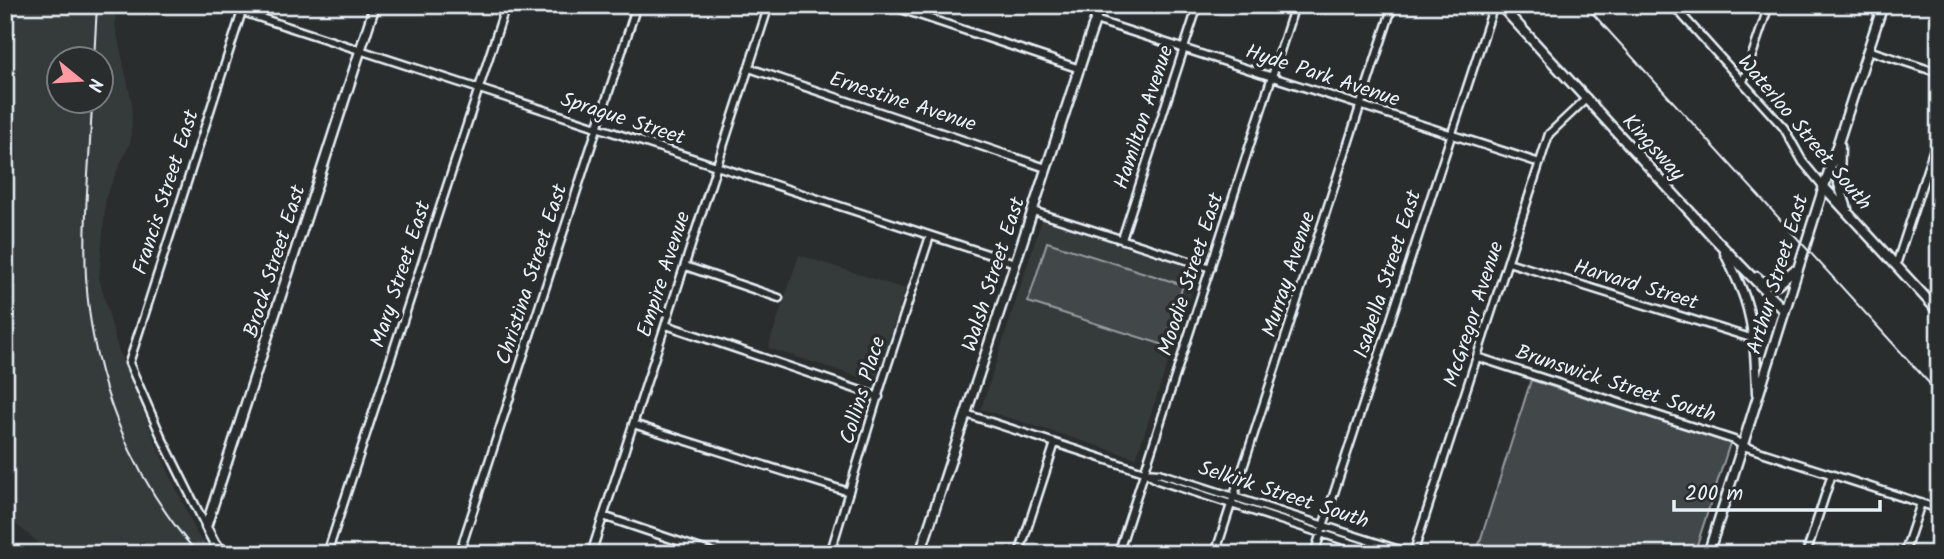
<svg xmlns="http://www.w3.org/2000/svg" width="1944" height="559" font-family="Kalam,sans-serif">
<style>
.built{fill:#363a3b;fill-rule:evenodd}
.green{fill:#424648;stroke:#959ca0;stroke-width:2}
.lines{fill:none;stroke-linecap:round;stroke-linejoin:round}
.street-casing{stroke:#e8f1f8;stroke-width:11}
.secondary-casing{stroke:#e8f1f8;stroke-width:13}
.street{stroke:#2a2d2e;stroke-width:6}
.secondary{stroke:#2a2d2e;stroke-width:8}
.rail{stroke:#e8f1f8;stroke-width:2}
.labels{text-anchor:middle;stroke-width:7;stroke-linejoin:round;paint-order:stroke}
.street-label{font-size:21px;fill:#e8f1f8;stroke:#2a2d2e}
</style>
<rect width="100%" height="100%" fill="#2a2d2e"/>
<filter id="ink" filterUnits="userSpaceOnUse"><feTurbulence type="fractalNoise" baseFrequency=".0143" numOctaves="2"/><feDisplacementMap in="SourceGraphic" scale="14" xChannelSelector="R" yChannelSelector="G"/><feConvolveMatrix kernelMatrix="1 2 1 2 8 2 1 2 1" color-interpolation-filters="sRGB"/></filter>
<g filter="url(#ink)">
<path class="built" d="M5,5h111l-1,20 17,78 -1,37 -25,56 -7,82 19,71 41,102 39,85 18,18h-164l-47,-39zM60,60h42v42h-42z
M1042,220l157,50 -63,188 -155,-49z
M799,255l106,34 -30,93 -107,-34z"/>
<path class="green" d="M1047,242l136,43 -19,60 -136,-43z
M1531,380l199,63 -36,111h-218z"/>
<g class="lines">
<defs>
<path id="street" d="M221,5l794,258
M889,5l191,64
M1673,5l111,123 19,34 20,24
M1095,20l445,143
M1868,50l71,23
M749,68l297,100
M1743,82l26,-77
M1033,211l178,57
M1122,239l76,-234
M1508,262l246,77
M1896,265l43,-132
M685,266l94,32
M666,325l213,72
M1477,357l257,83 9,6 196,63
M966,414l178,58 15,1 253,81
M633,424l216,68
M1145,472l12,8 228,74
M603,516l113,38
M206,527l-45,-91 -32,-73 115,-358
M327,554l179,-549
M459,554l178,-549
M591,554l178,-549
M830,554l53,-175 47,-143
M1019,554l36,-111
M1118,554l177,-549
M1215,554l178,-549
M1314,554l180,-549
M1413,554l136,-420 38,-36
M1806,554l26,-80
M1904,554l17,-51"/>
<path id="secondary" d="M1500,5l215,234 69,71
M1840,146l-1,38 8,25
M1823,186l116,126
M1725,253c7,15 15,31 20,46 10,30 11,63 12,94
M1757,277l4,4 16,3 16,-13
M227,554l-12,-10 -9,-17 169,-522
M920,554l180,-549
M1708,554c59,-183 114,-367 175,-549"/>
</defs>
<use href="#street" class="street-casing"/>
<use href="#secondary" class="secondary-casing"/>
<use href="#street" class="street"/>
<use href="#secondary" class="secondary"/>
<path class="rail" d="M1585,5l354,389
M94,60l3,-55
M92,102c-2,58 -9,117 -6,175 6,103 44,199 112,277"/>
</g>
</g>
<g class="labels">
<g class="street-label">
<text transform="translate(1323 75) rotate(18)" y="7">Hyde Park Avenue</text>
<text transform="translate(903 101) rotate(18)" y="7">Ernestine Avenue</text>
<text transform="translate(1143 117) rotate(-72)" y="7">Hamilton Avenue</text>
<text transform="translate(623 118) rotate(18)" y="7">Sprague Street</text>
<text transform="translate(1805 132) rotate(50)" y="7">Waterloo Street South</text>
<text transform="translate(1654 147) rotate(48)" y="7">Kingsway</text>
<text transform="translate(165 192) rotate(-72)" y="7">Francis Street East</text>
<text transform="translate(274 261) rotate(-72)" y="7">Brock Street East</text>
<text transform="translate(400 274) rotate(-72)" y="7">Mary Street East</text>
<text transform="translate(531 274) rotate(-72)" y="7">Christina Street East</text>
<text transform="translate(663 274) rotate(-72)" y="7">Empire Avenue</text>
<text transform="translate(993 274) rotate(-72)" y="7">Walsh Street East</text>
<text transform="translate(1190 274) rotate(-72)" y="7">Moodie Street East</text>
<text transform="translate(1288 274) rotate(-72)" y="7">Murray Avenue</text>
<text transform="translate(1387 274) rotate(-72)" y="7">Isabella Street East</text>
<text transform="translate(1777 274) rotate(-73)" y="7">Arthur Street East</text>
<text transform="translate(1636 284) rotate(17)" y="7">Harvard Street</text>
<text transform="translate(1473 314) rotate(-72)" y="7">McGregor Avenue</text>
<text transform="translate(1616 383) rotate(18)" y="7">Brunswick Street South</text>
<text transform="translate(862 390) rotate(-73)" y="7">Collins Place</text>
<text transform="translate(1284 494) rotate(18)" y="7">Selkirk Street South</text>
</g>
</g>
<rect width="1944" height="559" fill="none" stroke="#2a2d2e" stroke-width="28"/>
<rect x="14" y="14" width="1916" height="531" fill="none" stroke="#e8f1f8" stroke-width="2.5" filter="url(#ink)"/>
<g transform="translate(80 80) rotate(108)"><circle r="33" fill="#2a2d2e" stroke="#767b7f" stroke-width="2"/>
<path d="M0-5L12 26L0 18L-12 26Z" fill="#ff9aa2"/>
<text y="-10" font-size="19" font-weight="bold" text-anchor="middle" fill="#e8f1f8">N</text>
</g>
<path d="M1674 500v10h206v-10" fill="none" stroke="#e8f1f8" stroke-width="3.5"/>
<text x="1685" y="500" font-size="21" fill="#e8f1f8" stroke="#2a2d2e" stroke-width="5" paint-order="stroke">200 m</text>
</svg>
